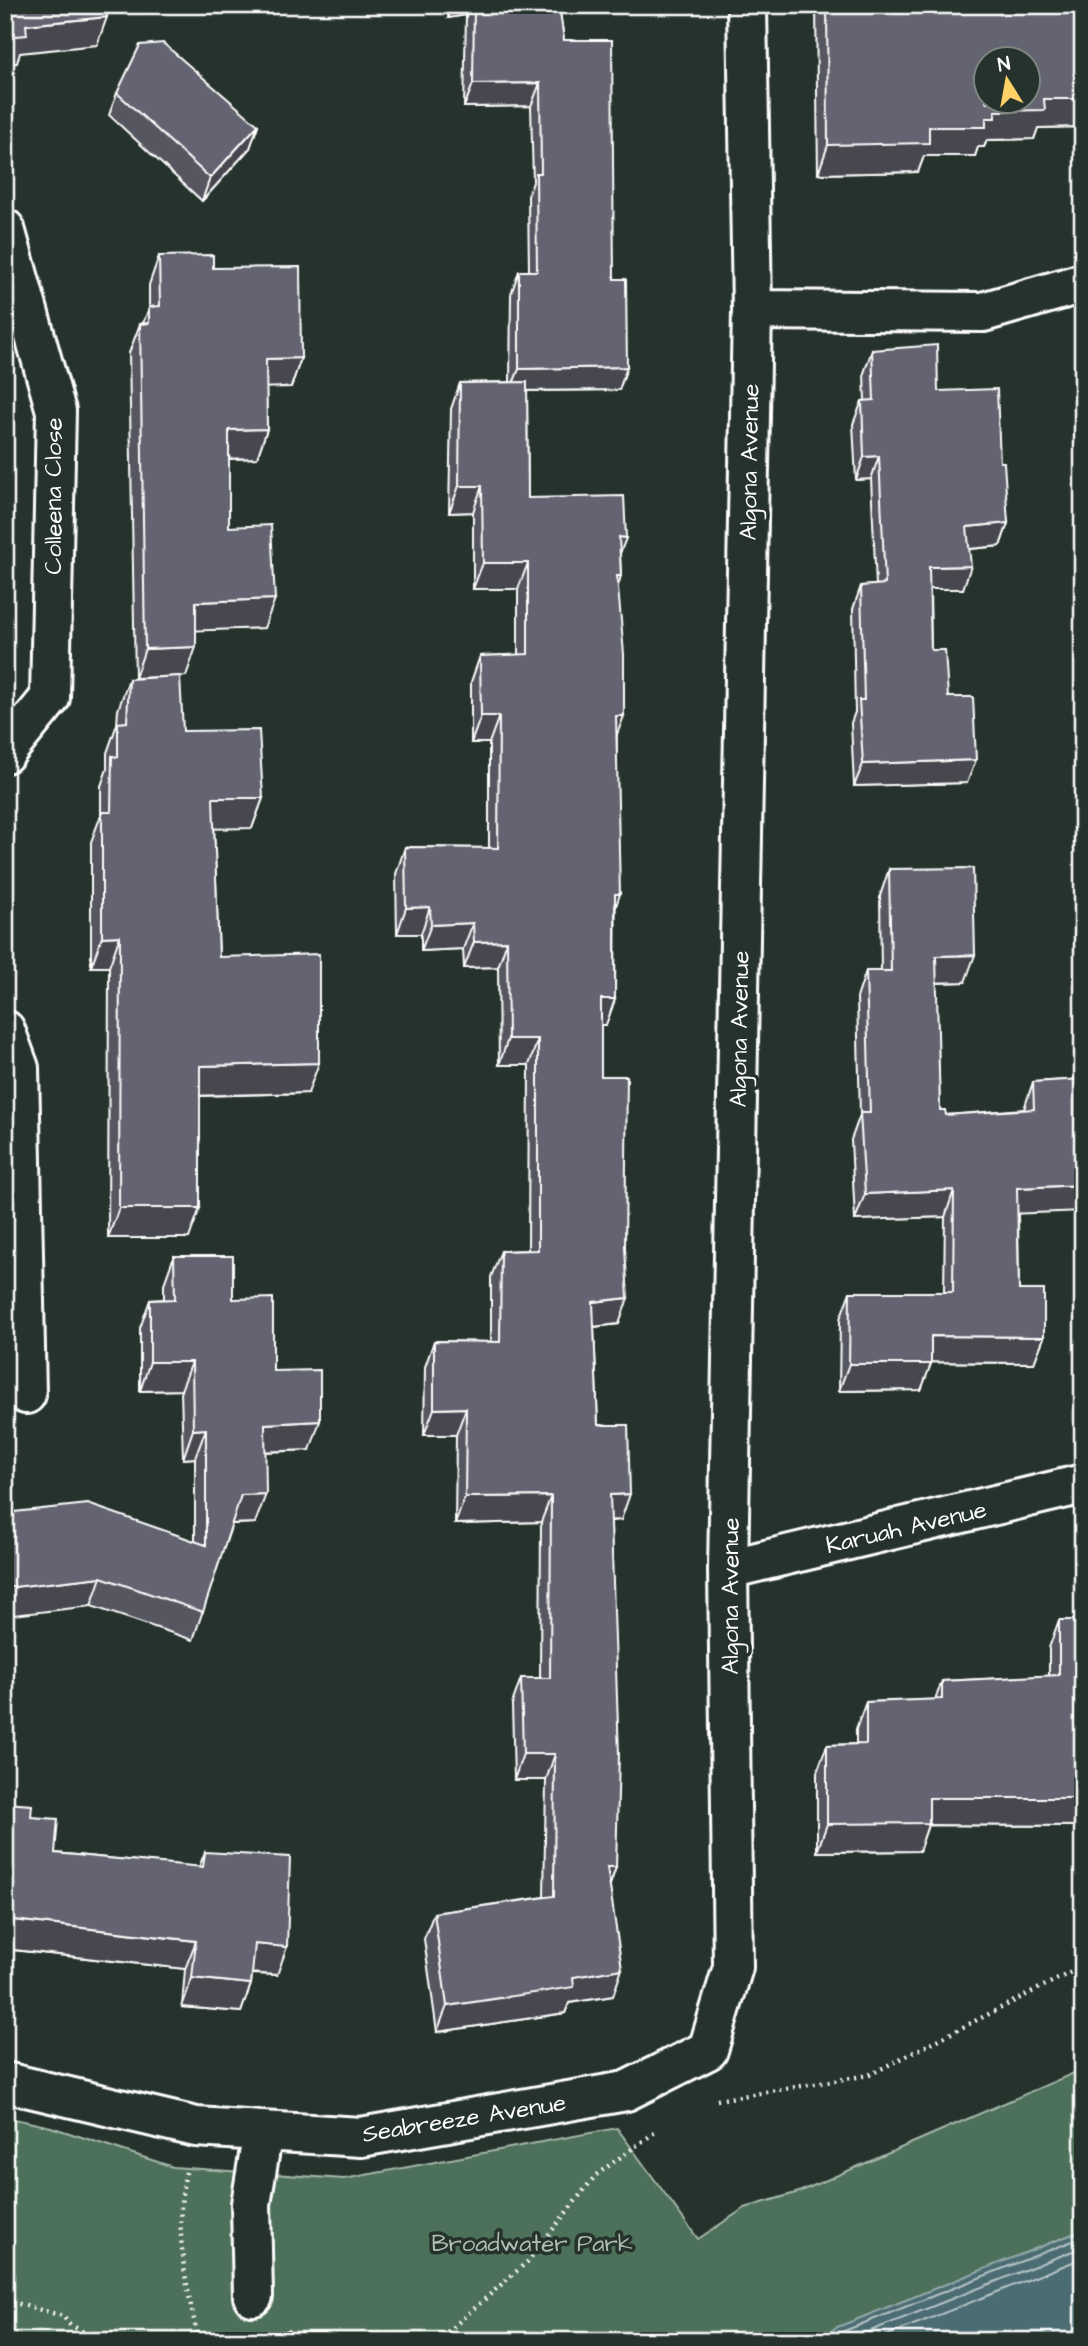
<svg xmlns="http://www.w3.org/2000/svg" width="1088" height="2346" font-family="'Architects Daughter',sans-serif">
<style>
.green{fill:#4e705a;stroke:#a6b8ac;stroke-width:2}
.water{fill:#4b6c72;stroke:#93a7aa;stroke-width:2}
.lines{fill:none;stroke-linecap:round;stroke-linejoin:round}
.shore{stroke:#b7c4c7;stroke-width:2}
.minor-casing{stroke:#fff;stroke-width:44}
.path{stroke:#fff;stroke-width:4.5;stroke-dasharray:2 5;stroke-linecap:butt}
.minor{stroke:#26332d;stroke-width:38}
.wall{fill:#565661;stroke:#fff;stroke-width:2}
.shaded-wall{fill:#46464f;stroke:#fff;stroke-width:2}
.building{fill:#646471;stroke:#fff;stroke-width:2;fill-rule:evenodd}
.labels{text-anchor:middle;stroke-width:7;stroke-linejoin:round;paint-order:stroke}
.street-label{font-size:24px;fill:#fff;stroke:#26332d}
.park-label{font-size:24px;fill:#afbfb5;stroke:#26332d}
</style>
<rect width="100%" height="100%" fill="#26332d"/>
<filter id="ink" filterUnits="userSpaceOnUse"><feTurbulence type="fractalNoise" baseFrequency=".0143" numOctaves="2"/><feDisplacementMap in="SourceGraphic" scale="14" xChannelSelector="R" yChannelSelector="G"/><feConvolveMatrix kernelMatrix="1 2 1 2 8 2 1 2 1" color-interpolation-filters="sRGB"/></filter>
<g filter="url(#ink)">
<path class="green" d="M1083,2069v161l-248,98 -15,13h-815v-224l46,10 122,40 171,12 273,-51 81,111 47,-31 54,-16z"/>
<path class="water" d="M1083,2230v111h-263l15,-13z"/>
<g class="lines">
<path class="shore" d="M831,2341l8,-8 244,-96
M845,2341l238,-94
M873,2341l210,-83"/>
<defs>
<path id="minor" d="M5,229l51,182 -6,287 -45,55
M752,310l231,2 100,-29
M5,1030l14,38 7,326
M728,1569l355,-85
M5,2082l191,45 165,10 265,-46 82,-41 25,-83 -5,-398 24,-1259 -5,-305
M253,2296l-2,-92 12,-73"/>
</defs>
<use href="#minor" class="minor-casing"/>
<path class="path" d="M717,2100l152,-25 214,-109
M186,2172c-13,56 0,114 13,169
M5,2300l58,16 6,8 31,17
M437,2341l90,-79 69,-87 62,-45"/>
<use href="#minor" class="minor"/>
</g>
<path class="wall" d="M449,5h110l5,35 50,239 13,88 -8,23 -92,1 1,107 92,56 1,22 -3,10 -3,413 -9,26h-5v51l18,248 -25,3 4,98 23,95 -10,1 5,346 -6,18 3,111 -44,7 -4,10 -128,19 -13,-93 10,-26 110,-16 2,-117h-32l-2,-76 9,-26h19l1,-156 -86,2 1,-89h-32l1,-68 9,-26 57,1v-65l10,-26 27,-1 1,-185h-30l-1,-98 -34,1 -1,-19 -42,2v-17h-24l-1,-60 9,-27 84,1v-105h-18v-61l9,-26 38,-1v-66h-45v-77l-24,1 2,-104 9,-26 50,-1 1,-88 8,-23h10l-1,-75 5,-14 -2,-76 -67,1 2,-92 -18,3z
M816,5h114l-1,5h113l1,-5h40v122l-45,1 -4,11 -47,1 -3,7h-6l-3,9h-51l-6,16 -100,2z
M117,93l141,32 -8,23 -48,53 -93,-86z
M159,256l54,12 88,90 -10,29h-25l1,42 -10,29 -28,1v68l35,101 -68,2 -10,46 -51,2 -6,-325 11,-29 3,-1 6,-15v-23z
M872,350l66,41 62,71 8,61 -8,23 -31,3 -6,40h-33l1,61 17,47 19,86 -113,3 -3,-63 4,-11 -2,-103 8,-23 15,-1 -5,-106 -15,1 -3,-56 9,-23h3l-1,-28z
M129,679l54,52 80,67 -11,30h-38l5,129 89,136 -108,3 -11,142h-81l1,-271h-18v-125l10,-27v-29l6,-17v-16l10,-29 1,-14z
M889,869l76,113 -29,1 4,127 6,5 78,-6 9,-27 50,-3 -65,135 1,76 25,47 -10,26 -103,-1 -10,28 -82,1 1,-72 10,-27h94l1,-75 -90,3 -4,-80 9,-25 -3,-117 9,-27h15l-1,-75z
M174,1256l59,43 40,72 37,79 -45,2 -10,71 -23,1 -39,116 -102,-34 -86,-93 190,28v-83l-12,1 -2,-69 -41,1v-63l10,-28 14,-1v-15z
M1059,1620l24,206 -155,-1 -9,26 -102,1v-80l10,-27 29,-1v-15l10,-27 69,-2 7,-19 107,-5v-28z
M5,1803l26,14 24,36 144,14 6,-15 72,123 -25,-1 -1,10 -10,28 -59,-5 3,-38 -180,-20z"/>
<path class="shaded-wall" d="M453,5h17l-4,10 -18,3z
M107,17l-10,28 -77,8 -3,10 -12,1v-27l21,-12z
M540,83l-9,23 -67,1 9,-23z
M1044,99h39v28l-45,1 -4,11 -47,1 -3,7h-6l-3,9h-51l-6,16 -100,2 10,-29 101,-18 57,-9 9,-7z
M258,125l-8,23 -48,53 8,-23z
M301,358l-10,29 -36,1 11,-29z
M627,367l-8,23 -109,1 9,-22z
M267,429l-10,29 -39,1 11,-29z
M879,456l-8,23 -15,1 8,-23z
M459,486h23l-9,26 -24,1z
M1008,523l-8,23 -41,4 8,-23z
M619,537l7,1 -10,26z
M483,563h45l-10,26h-45z
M971,566l-8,23h-42l8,-22z
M275,599l-11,29 -79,3 11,-29z
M196,647l-10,29 -51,2 10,-29z
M481,716h18l-10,27h-18z
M616,716h8l-10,26z
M976,760l-9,23 -113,3 9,-22z
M213,798h50l-11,30 -50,1z
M615,894h5l-9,27z
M430,907l-9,27h-24l9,-26z
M473,923l-10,26 -42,2 10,-26z
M120,936l-11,31h-18l11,-30z
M507,941l-9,26 -34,1 10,-26z
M975,955l-10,27 -39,1 10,-27z
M601,999h14l-9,26h-14z
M508,1039h30l-9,26h-30z
M319,1063l-11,30 -119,3 11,-30z
M1083,1185v26l-75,3 9,-26z
M954,1190l-9,27 -90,3 10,-26z
M119,1208h81l-11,30h-81z
M628,1298l-9,26 -36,4 10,-26z
M931,1336l113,1 -10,26 -113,-1z
M150,1362h42l-11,28 -41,1z
M849,1364h82l-10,26 -82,1z
M466,1408l-10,27h-32l10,-26z
M320,1421l-10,29 -56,2 11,-28z
M206,1429l-11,29 -12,1 10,-29z
M266,1494l-11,29 -25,1 11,-29z
M630,1494l-9,26 -20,1 9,-26z
M551,1496l-10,26 -86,2 10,-27z
M101,1577l-10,29 -86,10v-28z
M523,1754h32l-9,26h-32z
M929,1798h154v28l-155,-1 -9,26 -102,1 10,-28z
M607,1867h9l-9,26z
M5,1919l191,22 -11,28 -180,-20z
M255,1944l32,3 -10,28 -32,-2z
M622,1969l-9,27 -44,7 -4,10 -128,19 10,-26 126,-29z
M192,1978l59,6 -10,28 -59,-5z"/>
<path class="building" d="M5,5h101l1,12 -81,8 1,10 -22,2z
M474,5h85l5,35h48l2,239h12l1,88 -108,2v-98h18l-1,-98h5l-1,-90 -67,1z
M827,5h103l-1,5h124v-5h30v94h-39l1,11 -50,1v7h-9v9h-57v16l-101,2zM986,60h42v42h-42z
M163,43l95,82 -48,53 -93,-85 23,-48z
M213,255v13l87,-1 1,91 -35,1 1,70 -38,1v97l42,-2 4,74 -79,3v45l-51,2 -5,-325 9,-1v-16l11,-1 -1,-50z
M937,345l1,46 59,-2 3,73h4l4,61 -41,4 4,39 -42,1 2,83h14l3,47h25l3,63 -113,4 -4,-64h5l-3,-114 24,-2 -6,-128 -15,1 -2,-56 12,-1 -2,-50z
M527,382l1,116 96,-2 2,42 -7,-1 2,39h-4l7,78v62h-8l4,178h-5v105h-14v77h26l-2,171 3,51 -35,4 5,123h30l2,69 -20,1 9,260 -3,112h-9l15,102 -49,8 1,10 -127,19 -13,-93 120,-17 1,-142h-32l-2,-76h29l1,-182 -86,1 1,-89 -32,1v-68l66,1 1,-91 37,-1v-211h-30l-1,-98 -33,1 -1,-19 -42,2 -1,-18 -24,1 -1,-61 93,1 1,-132h-18l-1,-60 48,-2v-91h-45l-1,-77h-23l1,-103z
M180,676l3,55 76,-1 4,68h-50l6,159 100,-3v109l-119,3v142h-81l1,-272 -18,1v-125h9l1,-56 6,1v-34l9,-1 2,-43z
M973,868l2,87 -39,1 4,154h5l1,5 88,-6 -1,-27 50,-3v106l-66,3 2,102h25v47l-113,-1v28h-82l1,-72h103l1,-102 -89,4 -5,-81h10l-4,-142h25l-2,-102z
M174,1256h59v43l40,-1v73l47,-1v51l-55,3 1,70 -25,1 -38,117 -102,-35 -96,11v-75l83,-9 118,41v-116l-13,1 -1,-68h-42v-62l25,-1z
M1059,1620h24v178h-154v25l-102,1v-79l39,-1v-42l76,-3v-18l117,-6z
M5,1803l27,2 -1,12 27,2 -3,34 148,14 2,-15 85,5 -3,90 -32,-3 -4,40 -59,-6 4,-37 -191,-22z
M288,2330l5,11h-26z"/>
</g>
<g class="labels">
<g class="street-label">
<text transform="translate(749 462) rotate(-89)" y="8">Algona Avenue</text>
<text transform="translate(53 496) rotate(-90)" y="8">Colleena Close</text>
<text transform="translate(739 1029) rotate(-89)" y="8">Algona Avenue</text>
<text transform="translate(906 1527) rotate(-13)" y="8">Karuah Avenue</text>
<text transform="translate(730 1596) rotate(-90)" y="8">Algona Avenue</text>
<text transform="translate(464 2118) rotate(-9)" y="8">Seabreeze Avenue</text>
</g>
<g class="park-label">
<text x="532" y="2251">Broadwater Park</text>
</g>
</g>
<rect width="1088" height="2346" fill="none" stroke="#26332d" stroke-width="28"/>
<rect x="14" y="14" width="1060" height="2318" fill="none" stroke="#fff" stroke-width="2.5" filter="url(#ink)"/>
<g transform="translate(1007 80) rotate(349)"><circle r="33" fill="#26332d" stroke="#7d8581" stroke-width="2"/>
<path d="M0-5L12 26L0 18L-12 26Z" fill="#ffd166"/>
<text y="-10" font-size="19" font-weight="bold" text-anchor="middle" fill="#ffffff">N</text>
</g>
</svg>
